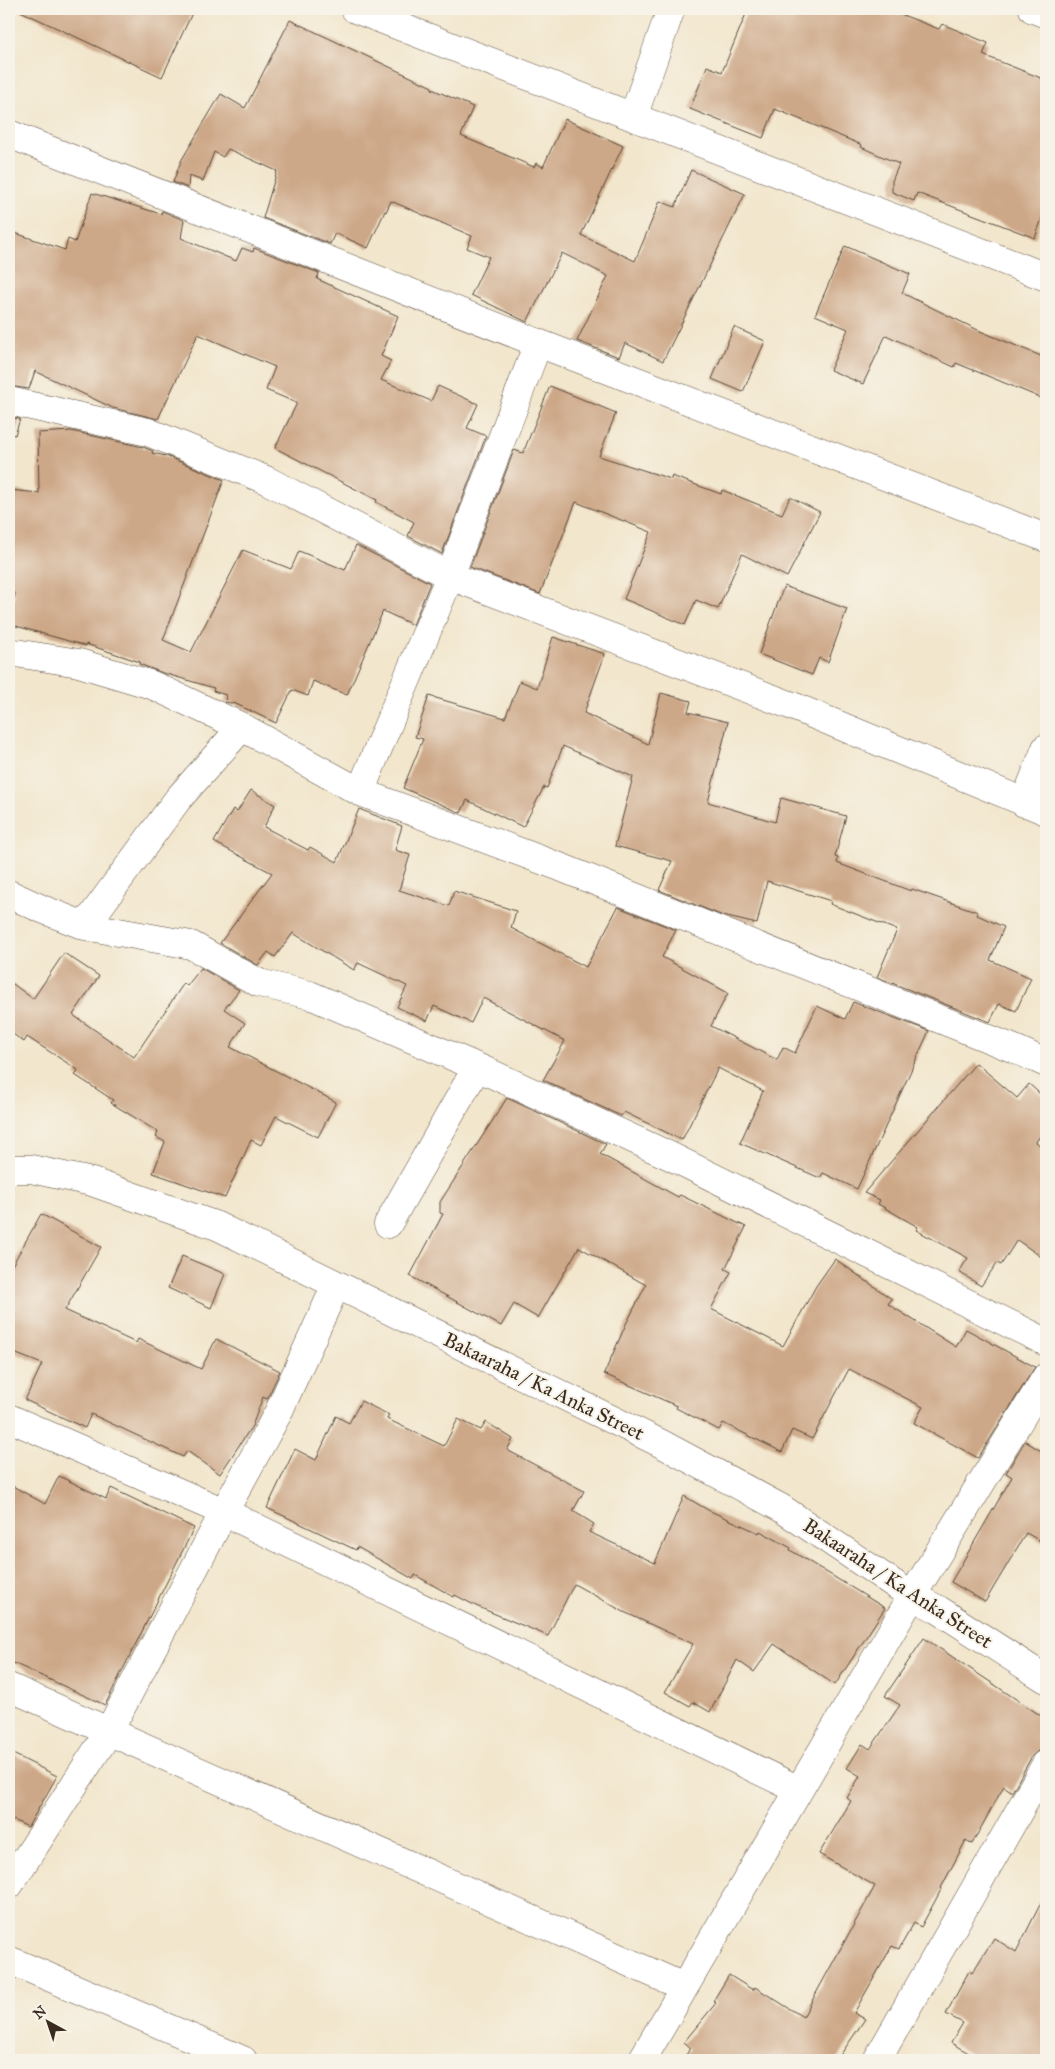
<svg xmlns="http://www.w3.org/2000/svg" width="1055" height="2069" font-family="'IM FELL Great Primer',serif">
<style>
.building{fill:#cda888}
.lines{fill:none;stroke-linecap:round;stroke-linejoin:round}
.minor-casing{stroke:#564638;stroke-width:29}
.tertiary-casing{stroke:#564638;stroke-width:29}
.minor{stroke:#fff;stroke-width:28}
.tertiary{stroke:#fff;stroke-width:28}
.labels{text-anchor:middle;stroke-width:4;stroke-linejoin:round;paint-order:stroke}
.street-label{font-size:20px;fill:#3b2a1e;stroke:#f7f3e8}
</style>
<rect width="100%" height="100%" fill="#f7f3e8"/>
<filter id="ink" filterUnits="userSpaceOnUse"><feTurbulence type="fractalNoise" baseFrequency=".02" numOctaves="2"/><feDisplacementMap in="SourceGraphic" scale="10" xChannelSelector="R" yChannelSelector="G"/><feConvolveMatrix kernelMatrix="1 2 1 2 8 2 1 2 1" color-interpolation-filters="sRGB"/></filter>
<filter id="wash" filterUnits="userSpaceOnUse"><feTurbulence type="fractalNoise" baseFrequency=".0096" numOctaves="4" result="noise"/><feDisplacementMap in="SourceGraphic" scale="20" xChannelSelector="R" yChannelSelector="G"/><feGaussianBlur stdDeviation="1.12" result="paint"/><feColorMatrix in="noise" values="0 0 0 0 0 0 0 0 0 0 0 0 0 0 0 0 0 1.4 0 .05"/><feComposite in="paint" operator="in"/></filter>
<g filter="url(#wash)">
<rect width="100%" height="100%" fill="#f2e6cc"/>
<g id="blocks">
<path class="building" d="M16,9h178l-32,68z
M748,9h139l52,20 3,-5 46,19 -5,12 63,25v127l-11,31 -118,-45 -3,8 -22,-9v-11l7,-17 -38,-17 1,-2 -87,-36 -12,29 -73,-29 17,-43 15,6z
M290,20l142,67v2l41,18 -12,29 73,31 2,-4 7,4 22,-48 58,27 -42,89 54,26 25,-60 15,6 16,-37 54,24 -82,167 -38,-18 -6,14 -42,-16 31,-65 -46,-23 -35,69 -56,-27 18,-38 -22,-9 5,-12 -81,-35 -5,11 -1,-1 -17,37 -33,-15 -5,11 -67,-26 14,-47 -49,-22 -5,8 -9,-5 -11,29 -14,-5 -1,12 -15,-6 8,-21 40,-67 24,14z
M92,193l69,21 1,-3 22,9 -3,18 55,23 6,-13 11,4 1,-4 65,25 -2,6 81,37 -17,40 10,5 -10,19 50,21 7,-15 40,18 -11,24 19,8 -44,118 -34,-18 6,-14 -38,-20 1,-2 -102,-52 22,-45 -31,-13 9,-23 -77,-33 -40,85 -45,-11 -78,-37 -6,18 -20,-3v-155l56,19 3,-11 7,3z
M845,246l65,28 -8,19 78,38 66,27v42l-90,-37 -2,4 -68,-32 -23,49 -33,-14 18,-41 -33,-14z
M734,327l31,14 -22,51 -31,-13z
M550,386l66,27 -17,43 72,23 1,-3 49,18 1,-4 60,24 8,-17 30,15 -33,65 -45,-23 -24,55 -22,-9 -11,25 -61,-26 27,-67 -75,-30 -36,92 -70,-27 44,-117 9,3z
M9,417l11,2 -5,16 -6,-1z
M71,431l72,16 10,4 -1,2 14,3 58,24 -61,160 28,12 52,-102 48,19 8,-18 46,19 11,-25 74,38 -17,42 -30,-14 -36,84 -34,-14 -5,15 -16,-6 -16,33 -40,-19 -11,-2 1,-7 -13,-4 1,-3 -51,-15 -24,-9 1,-2 -54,-18v2l-77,-22 6,-31 -6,-2v-101l30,3 -1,-60z
M784,586l63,23 -19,53 -9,-4 -7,17 -53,-21z
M553,637l52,17 -21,59 64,31 13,-51 30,8 -3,11 40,10 -20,80 67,20 6,-24 65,18 -11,41 3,1 -1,5 74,28 1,-2 66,23 -1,3 27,12 -14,33 41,18 -15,33 -17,-7 -9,18 -113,-45 20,-47 -67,-26 1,-3 -64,-20 -10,43 -34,-8 -64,-26 13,-29 -57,-15 18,-69 -70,-31 -16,42 -3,-1 -21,40 -56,-27 -6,13 -58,-25 20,-49 -8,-2 14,-41 76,22 15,-37 17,7z
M251,790l24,15 -11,22 44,23 2,-3 27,15 22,-53 43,17 -7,24 15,5 -11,35 50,16 5,-15 62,20 -5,17 75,39 32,-60 58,23 -14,27 66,36 -17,33 66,34 6,-13 12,6 22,-47 28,13 8,-17 76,29 -72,158 -34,-16 -3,5 -80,-35 23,-52 -45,-23 -36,72 -58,-28 -3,4 -78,-36 22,-39 -82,-43 -12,25 -37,-17 -7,15 -30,-14 10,-21 -49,-23 -4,7 -61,-37 -18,24 -7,-5 -10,13 -38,-22 52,-70 -58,-31 19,-33 4,3z
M64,953l35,23 -26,39 61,42 50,-74 3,3 14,-18 38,22 -15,19 21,14 -15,24 106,55 -18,35 -42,-21 -15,29 -10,-5 -26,58 -72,-25 12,-31 -9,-5 2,-5 -47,-29 2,-3 -38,-25 3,-5 -51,-33 -3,5 -15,-11v-50l24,18z
M976,1063l41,35 12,-14 17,15v28l-10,15 10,8v110l-29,-20 -16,25 -4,-2 -16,23 -22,-14 9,-14 -52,-28 2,-3 -40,-23 2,-4 -16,-7z
M507,1098l99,46 -6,10 78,43 2,-2 66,32 -21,42 6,3 -20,37 72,37 33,-60 19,-27 57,40 -4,5 68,43 10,-18 69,38 -57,91 -64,-35 9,-16 -74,-38 -37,70 -20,-9 -10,22 -59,-29 -4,7 -43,-22 1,-2 -73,-32 22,-50 20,-39 -67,-38 -41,71 -24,-14 -13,22 -91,-50 33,-62 -3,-1v-11z
M41,1214l60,33 -36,63 71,33 2,-4 63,30 15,-30 64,32 -13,28 -4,-2 -11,29 -32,48 -33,-23 -4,6 -92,-43 -6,14 -60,-28 17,-36 -33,-13v-80z
M182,1256l43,18 -14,34 -43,-20z
M361,1401l28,14 -2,4 57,27 14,-27 23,11 5,-8 27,17 -6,11 77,41 -11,20 21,13 -5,8 66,31 29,-67 24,14 51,23 1,-2 31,17 -1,2 95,58 -50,77 -61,-41 -20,28 -17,-12 -27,52 -17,-10 -3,4 -25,-14 28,-48 -69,-32 -50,-28 -26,52 -72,-30 -21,-11 -1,2 -39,-22 -2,4 -56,-32 -1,3 -89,-42 28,-59 21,11 20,-44 13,7z
M1025,1441l21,13v90l-20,-11 -41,69 -34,-20 61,-105 -6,-4z
M59,1476l47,23 5,-11 83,40 -89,177 -96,-44v-177l36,20z
M924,1638l122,81v29l-8,3 -6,5 -20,36 -8,-6 -32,58 -6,-4 -25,48h1l-21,39 -7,-4 -15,26 -7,-3 -38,67 11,6 -28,41h-155l9,-12 -7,-6 32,-39 -3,-2 16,-26 24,15 2,-3 48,30 72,-131 -56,-32 32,-53 -4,-3 13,-22 -13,-8 15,-24 8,5 30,-44 -15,-9z
M9,1752l48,24 -29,51 -19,-9z
M1046,1893v167h-65l-30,-17 12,-20 -17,-9 23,-43 3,2 22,-35 22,14z"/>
</g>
</g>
<g filter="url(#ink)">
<use href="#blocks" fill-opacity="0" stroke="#564638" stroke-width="1"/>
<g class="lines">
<defs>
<path id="minor" d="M355,9l691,268
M1033,9l13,5
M633,117l38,-108
M9,134l529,209 508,195
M9,401l139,31 118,48 184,96 345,131 251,104
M9,652l70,11 73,22 90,42 118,65 200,75 457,183 29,13
M360,792l90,-216 88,-233
M1024,803l22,-55
M9,894l33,15 43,17 106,19 68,38 51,12 167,72 193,89 376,186
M85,926l93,-127 64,-72
M388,1224l89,-157
M9,1418l215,94 575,278
M9,1687l675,300
M9,1885l99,-152 116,-221 54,-99 58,-128
M9,1960l234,100
M642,2060l270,-464 134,-219
M877,2060l169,-296"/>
<path id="tertiary" d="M9,1169h22l61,13 125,44 445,218 119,64 131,88 27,14 107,69"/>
</defs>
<use href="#minor" class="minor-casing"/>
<use href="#tertiary" class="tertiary-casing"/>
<use href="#minor" class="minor"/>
<use href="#tertiary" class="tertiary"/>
</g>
</g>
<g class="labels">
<g class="street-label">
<text transform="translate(544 1386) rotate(26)" y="7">Bakaaraha / Ka Anka Street</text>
<text transform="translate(898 1583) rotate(33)" y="7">Bakaaraha / Ka Anka Street</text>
</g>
</g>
<rect width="1055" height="2069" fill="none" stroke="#f7f3e8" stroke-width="30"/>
<g transform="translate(48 2022) rotate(320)" stroke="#f7f3e8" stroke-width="4" paint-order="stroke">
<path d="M0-4L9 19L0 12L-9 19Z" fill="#3b2a1e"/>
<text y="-8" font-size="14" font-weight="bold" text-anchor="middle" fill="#3b2a1e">N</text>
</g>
</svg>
